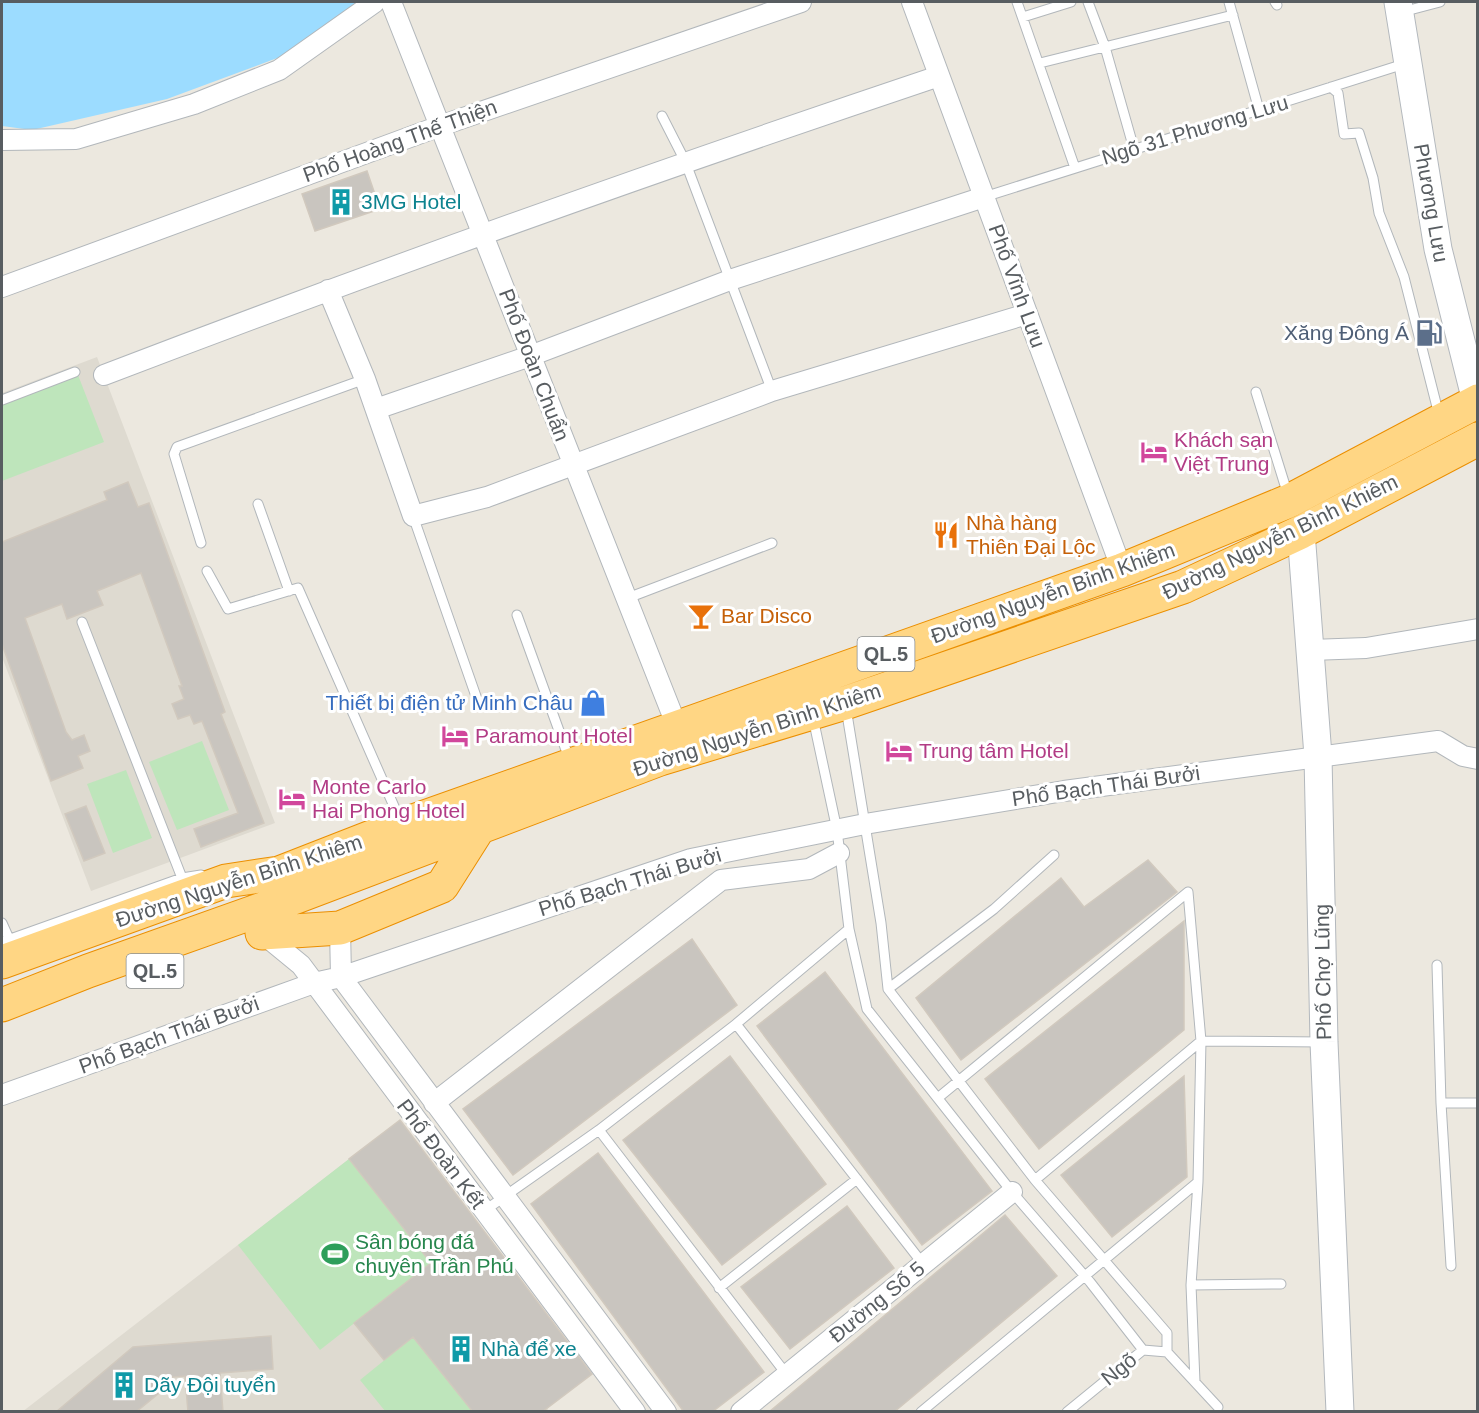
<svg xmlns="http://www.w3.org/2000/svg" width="1479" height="1413" font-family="Helvetica,sans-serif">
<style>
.education{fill:#dedad0}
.green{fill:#bee5bb}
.water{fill:#9cdcff}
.building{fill:#c9c5bf;stroke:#d1c9be;stroke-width:1.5}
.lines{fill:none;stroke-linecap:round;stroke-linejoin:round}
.lane-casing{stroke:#b2b7bb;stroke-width:11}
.street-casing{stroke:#b2b7bb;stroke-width:22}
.secondary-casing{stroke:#b3b8bd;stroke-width:29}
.highway-casing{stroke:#eb8f00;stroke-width:35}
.lane{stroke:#fff;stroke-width:9}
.street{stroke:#fff;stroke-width:20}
.secondary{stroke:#fff;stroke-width:27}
.highway{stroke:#ffd684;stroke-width:33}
.labels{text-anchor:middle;stroke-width:6;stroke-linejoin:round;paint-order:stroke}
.shield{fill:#fff;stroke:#8a8e90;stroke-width:1.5}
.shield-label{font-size:20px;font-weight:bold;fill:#585d61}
.street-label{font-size:21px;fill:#585d61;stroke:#fff}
.culture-label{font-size:21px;fill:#0d838f;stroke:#fff;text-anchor:start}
.service-label{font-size:21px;fill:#4e5e75;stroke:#fff;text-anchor:end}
.hotel-label{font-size:21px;fill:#b23c85;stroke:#fff;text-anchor:start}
.food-label{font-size:21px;fill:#c56008;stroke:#fff;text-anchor:start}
.shop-label{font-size:21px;fill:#366cbe;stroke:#fff;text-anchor:end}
.leisure-label{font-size:21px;fill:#27864d;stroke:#fff;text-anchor:start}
</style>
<rect width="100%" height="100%" fill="#ece8df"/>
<path class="education" d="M97,357l178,466 -184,68 -89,-234v-264z
M349,1159l200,252 -527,1z"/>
<path class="green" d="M78,375l26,67 -102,39v-77z
M202,741l27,69 -52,20 -28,-68z
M126,770l26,68 -39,15 -26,-69z
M349,1159l82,104 -111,87 -82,-105z
M413,1337l60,74h-88l-25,-31z"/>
<path class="water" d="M2,2h361l-83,55 -113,42 -135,31 -30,-4z"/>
<path class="building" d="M367,171l13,38 -65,22 -13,-37z
M128,482l10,25 11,-4 76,209 -4,2 43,109 -63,24 -7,-18 44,-16 -36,-92 -8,3 -4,-9 -12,4 -6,-15 12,-5 -5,-13h3l-41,-113 -44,18 6,14 -36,14 -5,-15 -37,14 41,114 6,8 12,-5 6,16 -12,5 5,12 -32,13 -49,-137v-102l105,-42 -3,-8z
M86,806l19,47 -21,8 -19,-47z
M1148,860l29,32 -216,168 -45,-62 145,-120 23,29z
M1184,921v109l-145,119 -54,-70z
M692,939l45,66 -224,170 -50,-66z
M825,972l167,219 -70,54 -165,-219z
M730,1056l96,128 -104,81 -99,-125z
M1184,1076l3,101 -75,60 -51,-62z
M400,1120l192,254 -50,38h-69l-60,-75 -29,23 -30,-37 77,-60 -82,-104z
M598,1153l166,219 -52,40h-28l-153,-208z
M847,1206l47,62 -104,81 -49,-62z
M1005,1215l52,61 -163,136h-125z
M271,1336l2,33 -53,4 3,39h-35l-3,-36 -24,2 -2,15 -23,19h-80l77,-65z"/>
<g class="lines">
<defs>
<path id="lane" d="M1017,2l58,166
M1088,2l17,45 29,102
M1229,2l30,108
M1275,2l2,3
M1402,12l38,-10
M1023,17l48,-15
M1040,63l193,-48
M1331,87l7,6 6,41 15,-1 14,45 6,35 25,64 35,138
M662,116l23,45 87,230
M984,197l420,-133
M1256,392l32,103
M2,400l73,-28
M258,504l31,87
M413,516l65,186
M201,543l-27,-89 3,-7 188,-68
M207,571l21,38 70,-21 102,232
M625,599l147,-56
M517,615l53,146
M82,622l100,256
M846,708l35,215 7,66 147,191 132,153v19l51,55
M813,718l24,112 12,99 18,80 145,183 78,90 53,68 24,2
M1188,892l13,149 -3,141 -7,103 4,97
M2,923l9,20
M2,942l180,-64 19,-3
M1437,965l4,138
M888,989l106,-80 60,-54
M736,1024l187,240
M939,1097l249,-205
M599,1130l188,245
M1035,1180l166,-139 121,1
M484,1211l115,-81 137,-106 113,-95
M1451,1266l-10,-163h37
M1191,1285l90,-1
M719,1288l138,-109
M921,1412l277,-230
M1067,1412l76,-62"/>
<path id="street" d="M391,2l287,727
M912,2l210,568
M2,140l74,-1 118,-35 85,-34 96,-68
M2,287l438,-161 361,-124
M328,290l37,89 48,137 74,-19 285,-106 255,-77
M104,375c277,-106 555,-205 835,-299
M376,409l154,-53 200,-76 254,-83
M1311,650l55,-2 112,-19
M340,928l1,49 325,435
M262,933l39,32 334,447
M2,1095l312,-112 27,-6 350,-118 174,-35 199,-33 374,-50 25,15 15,3
M434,1103l287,-223 88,-11 30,-16
M741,1412l271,-220"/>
<path id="secondary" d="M1398,2l40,247 38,152
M1301,532l17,224 6,286 16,370"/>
<path id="highway" d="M262,933l78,-5 102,-42 38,-60
M2,962l224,-81 53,-8 123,-48 720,-255 167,-69 189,-100
M2,1005l86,-34 208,-74 364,-138 185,-56 338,-116 118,-55 177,-93"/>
</defs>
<use href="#lane" class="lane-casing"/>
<use href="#street" class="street-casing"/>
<use href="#secondary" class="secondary-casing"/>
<use href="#highway" class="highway-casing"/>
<use href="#lane" class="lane"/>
<use href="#street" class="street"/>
<use href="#secondary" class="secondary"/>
<use href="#highway" class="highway"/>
</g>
<defs>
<symbol id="building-bare" viewBox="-9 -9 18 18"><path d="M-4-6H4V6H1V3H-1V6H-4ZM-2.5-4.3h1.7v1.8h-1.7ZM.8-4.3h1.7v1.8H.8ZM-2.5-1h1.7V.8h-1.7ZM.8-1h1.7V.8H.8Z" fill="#0f9aa8" stroke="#fff" stroke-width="2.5" paint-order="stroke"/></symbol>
<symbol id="fuel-bare" viewBox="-9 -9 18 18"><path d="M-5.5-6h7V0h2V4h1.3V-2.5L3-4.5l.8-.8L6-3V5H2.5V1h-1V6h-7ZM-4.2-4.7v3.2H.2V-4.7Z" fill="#5c6f8a" stroke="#fff" stroke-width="2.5" paint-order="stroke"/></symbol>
<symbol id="hotel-bare" viewBox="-9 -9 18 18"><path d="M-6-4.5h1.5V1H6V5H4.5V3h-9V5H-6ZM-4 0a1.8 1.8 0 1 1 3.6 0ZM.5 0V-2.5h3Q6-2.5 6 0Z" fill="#d1479c" stroke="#fff" stroke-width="2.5" paint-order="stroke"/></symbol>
<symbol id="restaurant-bare" viewBox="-9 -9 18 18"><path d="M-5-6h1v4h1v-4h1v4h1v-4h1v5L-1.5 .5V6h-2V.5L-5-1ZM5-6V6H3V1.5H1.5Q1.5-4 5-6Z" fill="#e8710a" stroke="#fff" stroke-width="2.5" paint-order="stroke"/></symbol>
<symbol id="bar-bare" viewBox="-9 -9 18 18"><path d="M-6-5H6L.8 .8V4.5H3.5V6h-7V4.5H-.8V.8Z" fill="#e8710a" stroke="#fff" stroke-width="2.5" paint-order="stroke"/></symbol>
<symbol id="shop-bare" viewBox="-9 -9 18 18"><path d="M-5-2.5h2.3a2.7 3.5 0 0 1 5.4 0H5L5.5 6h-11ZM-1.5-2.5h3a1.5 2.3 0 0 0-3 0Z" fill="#3f7fe0" stroke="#fff" stroke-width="2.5" paint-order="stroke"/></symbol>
<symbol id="stadium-bare" viewBox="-9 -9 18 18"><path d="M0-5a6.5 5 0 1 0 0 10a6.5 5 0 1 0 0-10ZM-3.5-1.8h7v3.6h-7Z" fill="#2e9e5b" stroke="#fff" stroke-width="2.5" paint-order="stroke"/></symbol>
</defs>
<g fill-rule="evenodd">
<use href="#building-bare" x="322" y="183" width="38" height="38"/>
<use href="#fuel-bare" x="1410" y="314" width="38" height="38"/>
<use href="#hotel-bare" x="1135" y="433" width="38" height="38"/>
<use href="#restaurant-bare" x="927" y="516" width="38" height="38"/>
<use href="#bar-bare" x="682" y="597" width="38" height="38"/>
<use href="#shop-bare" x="574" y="684" width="38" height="38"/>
<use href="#hotel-bare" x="436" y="717" width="38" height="38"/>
<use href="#hotel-bare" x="880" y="732" width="38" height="38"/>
<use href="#hotel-bare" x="273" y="780" width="38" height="38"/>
<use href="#stadium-bare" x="316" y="1235" width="38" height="38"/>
<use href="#building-bare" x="442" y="1330" width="38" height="38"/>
<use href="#building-bare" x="105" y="1366" width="38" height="38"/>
</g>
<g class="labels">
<g class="shield">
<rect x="857.5" y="637" width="57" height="34" rx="4.5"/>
<rect x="126.5" y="954" width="57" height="34" rx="4.5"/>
</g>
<g class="shield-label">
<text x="886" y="661">QL.5</text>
<text x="155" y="978">QL.5</text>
</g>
<g class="street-label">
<text transform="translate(1195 130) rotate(-17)" y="7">Ngõ 31 Phương Lưu</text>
<text transform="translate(400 141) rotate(-20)" y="7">Phố Hoàng Thế Thiện</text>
<text transform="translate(1431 203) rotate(80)" y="7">Phương Lưu</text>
<text transform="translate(1017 286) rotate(70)" y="7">Phố Vĩnh Lưu</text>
<text transform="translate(534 365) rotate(69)" y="7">Phố Đoàn Chuẩn</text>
<text transform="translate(1280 537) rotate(-26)" y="7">Đường Nguyễn Bình Khiêm</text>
<text transform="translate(1053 593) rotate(-20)" y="7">Đường Nguyễn Bỉnh Khiêm</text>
<text transform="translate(757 730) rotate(-18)" y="7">Đường Nguyễn Bình Khiêm</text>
<text transform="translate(1106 786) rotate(-8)" y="7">Phố Bạch Thái Bưởi</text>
<text transform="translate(239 881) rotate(-18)" y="7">Đường Nguyễn Bỉnh Khiêm</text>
<text transform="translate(630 882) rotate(-17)" y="7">Phố Bạch Thái Bưởi</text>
<text transform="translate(1323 972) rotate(-91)" y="7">Phố Chợ Lũng</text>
<text transform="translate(169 1035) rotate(-20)" y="7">Phố Bạch Thái Bưởi</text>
<text transform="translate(441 1154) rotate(53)" y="7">Phố Đoàn Kết</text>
<text transform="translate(877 1302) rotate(-39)" y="7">Đường Số 5</text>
<text transform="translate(1119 1369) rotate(-39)" y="7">Ngõ</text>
</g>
<g class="culture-label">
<text x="361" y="209">3MG Hotel</text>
<text x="481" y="1356">Nhà để xe</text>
<text x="144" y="1392">Dãy Đội tuyển</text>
</g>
<g class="service-label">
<text x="1409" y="340">Xăng Đông Á</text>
</g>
<g class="hotel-label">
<text x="1174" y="447">Khách sạn<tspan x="1174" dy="24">Việt Trung</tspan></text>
<text x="475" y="743">Paramount Hotel</text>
<text x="919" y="758">Trung tâm Hotel</text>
<text x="312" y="794">Monte Carlo<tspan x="312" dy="24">Hai Phong Hotel</tspan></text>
</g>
<g class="food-label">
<text x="966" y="530">Nhà hàng<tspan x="966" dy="24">Thiên Đại Lộc</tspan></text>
<text x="721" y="623">Bar Disco</text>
</g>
<g class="shop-label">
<text x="573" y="710">Thiết bị điện tử Minh Châu</text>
</g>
<g class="leisure-label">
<text x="355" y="1249">Sân bóng đá<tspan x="355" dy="24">chuyên Trần Phú</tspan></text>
</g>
</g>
<rect width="1479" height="1413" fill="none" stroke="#585d61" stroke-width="6"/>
</svg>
